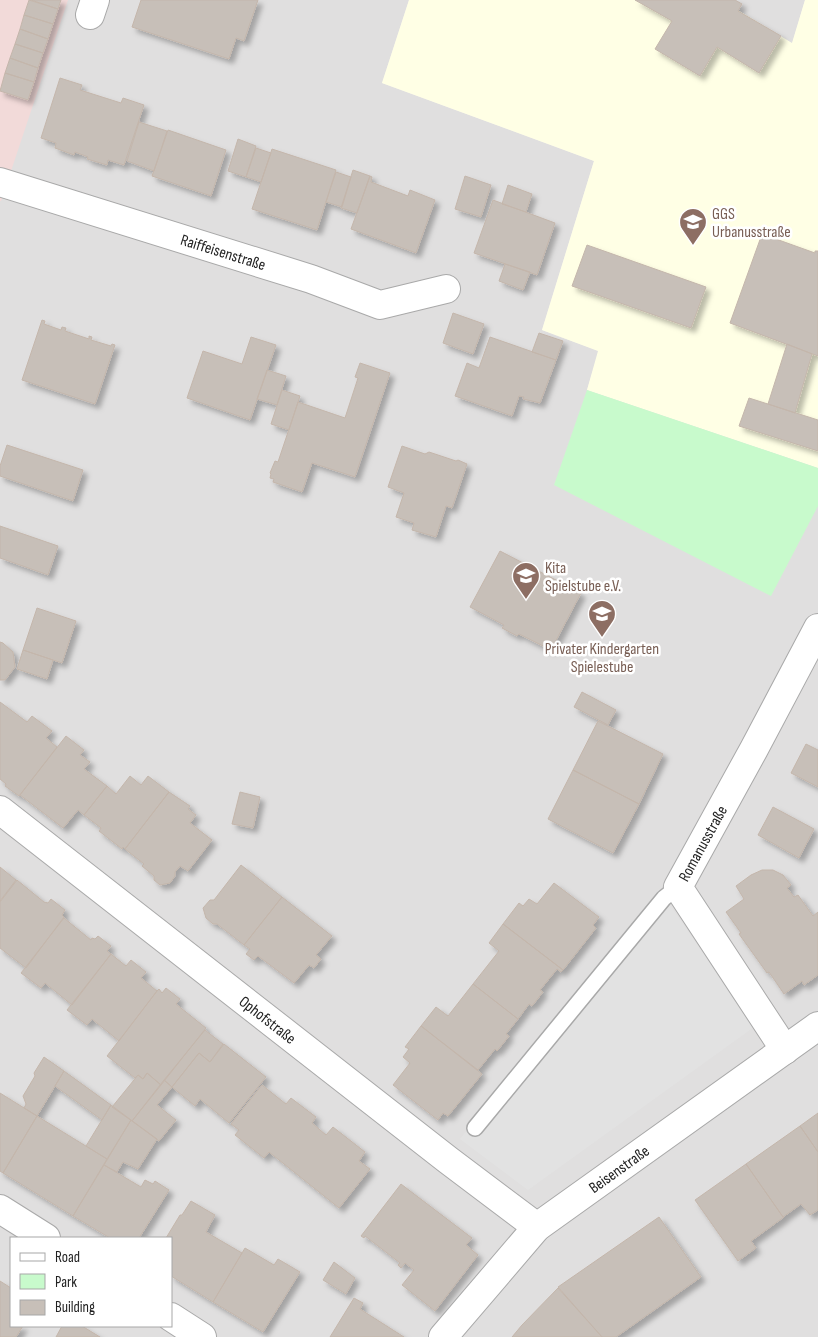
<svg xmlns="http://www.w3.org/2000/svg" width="818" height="1337" font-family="'Sofia Sans Condensed',sans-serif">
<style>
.residential{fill:#e0dfdf;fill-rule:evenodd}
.commercial{fill:#f2dad9}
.education{fill:#ffffe5}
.park{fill:#c8facc}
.parking{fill:#e2e2e2}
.building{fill:#c7bfb8;stroke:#c4b6ab;filter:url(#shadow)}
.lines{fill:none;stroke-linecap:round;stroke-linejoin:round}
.lane-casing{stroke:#a9a9a9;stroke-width:18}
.street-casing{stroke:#a9a9a9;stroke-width:30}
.lane{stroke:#fff;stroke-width:15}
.street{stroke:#fff;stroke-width:28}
.labels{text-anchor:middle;stroke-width:5;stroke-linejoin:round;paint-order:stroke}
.education-label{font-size:16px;fill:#785e54;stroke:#fff;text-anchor:start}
.street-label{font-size:16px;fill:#222;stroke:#fff}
</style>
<defs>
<filter id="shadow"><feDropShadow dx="4.5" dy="4.5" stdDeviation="2.5" flood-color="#0004"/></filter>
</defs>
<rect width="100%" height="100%" fill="#f2efe9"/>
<path class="residential" d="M67,0h342l-27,83 212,78 -52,169 57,21 -12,39 231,78v869h-818v-1136zM11,1238h160v88h-160z
M721,0h84l-13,44z"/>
<path class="commercial" d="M0,0h68l-67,201h-1z"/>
<path class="education" d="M409,0h312l71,43 13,-43h13v468l-231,-78 11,-39 -56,-21 52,-169 -212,-78z"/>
<path class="park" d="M587,390l231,78v38l-47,90 -217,-111z"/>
<path class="parking" d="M659,889l95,138 -226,163 -68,-51z"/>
<path class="building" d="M29,0l29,9 -5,15 -29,-9z
M31,0h30l-3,9z
M141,0h117l-14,41 -8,-3 -7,21 -97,-32z
M635,0h100l7,4 -4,7 43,25 -22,37 -42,-26 -17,29 -45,-27 17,-28z
M24,15l29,9 -5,15 -28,-10z
M20,29l28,10 -5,14 -28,-9z
M15,44l28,9 -5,15 -28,-10z
M10,58l28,10 -4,14 -29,-9z
M5,73l29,9 -6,18 -28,-9z
M60,78l22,7 -2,5 41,13 2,-5 21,7 -20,60 -16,-5 -1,5 -20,-6 1,-2 -13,-5 -1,3 -19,-7 1,-5 -15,-5z
M139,122l28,9 -13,40 -27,-10z
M168,130l58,20 -15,46 -59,-20z
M238,139l18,7 -10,31 -18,-6z
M256,148l15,5 -10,29 -15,-5z
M272,149l64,21 -19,60 -65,-21z
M353,170l17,6 -13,37 -16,-5z
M336,172l15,5 -9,30 -16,-5z
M370,176l2,1 -1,5 37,14 2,-6 25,10 -19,53 -65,-24z
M465,176l26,9 -10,32 -26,-8z
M508,185l24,9 -6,18 -24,-8z
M493,200l62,23 -18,52 -63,-22z
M762,234l53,19v-2h3v105l-88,-33z
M587,245l119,42 -15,41 -119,-42z
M505,264l25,8 -7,18 -24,-9z
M453,313l31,11 -11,30 -30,-11z
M42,320l3,1 -1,3 17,6 1,-3 4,1 -1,3 24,8v-3l3,1 -1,3 20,6 1,-2 3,1 -20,59 -73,-24z
M539,333l24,8 -7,19 -24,-8z
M251,337l25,8 -26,75 -63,-22 16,-47 39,13z
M490,337l66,23 -16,43 -17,-4 1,-2 -5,-1 -7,20 -57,-20 12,-33 12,5z
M787,344l25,10 -17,59 -27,-9z
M360,363l30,10 -35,104 -43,-14 -10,29 -29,-10 1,-3 -4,-1 1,-4 -1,-1 5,-12 3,1 20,-60 47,16 13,-40 -3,-1z
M267,370l19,6 -9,29 -20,-6z
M282,390l18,6 -11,34 -18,-6z
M749,398l69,22v31l-79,-25z
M7,445l76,25 -10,31 -73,-25v-10z
M402,446l23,8 4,-2 27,9 2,-1 9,4 -15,44 -6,-2 -10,31 -24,-7 2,-7 -18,-6 8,-24 -16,-6z
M0,526l58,20 -10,29 -48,-17z
M500,551l81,42 -30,57 -32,-16 -2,2 -15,-8 2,-3 -34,-18z
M37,608l39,13 -14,42 -39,-13z
M0,642l3,1 10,9 2,15 -10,13h-5z
M23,650l30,10 -6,19 -30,-10z
M582,692l34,18 -8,15 -34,-18z
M0,702l27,20 5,-6 20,15 -6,7 11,9 -38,49 -14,-10 1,-2 -6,-5z
M598,721l65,33 -24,50 -66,-34z
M66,736l18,14 -4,5 10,7 -6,7 23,17 -23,29 -6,-5 -15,18 -43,-33z
M806,744l12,6v37l-27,-14z
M573,770l66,34 -26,49 -65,-34z
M130,776l11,9 7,-9 21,16 -44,57 -2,-2 -1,2 -23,-18 2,-3 -17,-13 23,-29 9,8z
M169,792l21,14 -2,3 8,6 -6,8 22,17 -24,31 -8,-5 -5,6v4l-5,7 -10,2 -6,-5v-4l-12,-10 2,-2 -19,-15z
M240,792l20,5 -7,31 -21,-4z
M773,807l41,22 -15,29 -41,-23z
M241,865l41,32 -38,48 -27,-21h-4l-7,-6 -3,-10 7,-8h4z
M0,867l16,13 -16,21z
M762,870h11l10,5 8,10 -4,3 7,9 4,-2 15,21 5,-4v63l-14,10 -2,-4 -18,13 -15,-22 -2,1 -28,-39 2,-1 -15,-21 18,-13 -8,-13 15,-11z
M17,880l27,22 4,1 3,-4 14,11 -3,5 2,2 -38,51 -26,-20v-46z
M554,883l45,34 -6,8 3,3 -33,42 -60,-46 16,-21 4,3 6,-7 8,5z
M282,897l50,39 -16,19 5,4 -7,9 -5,-3 -15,18 -36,-27 -4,4 -8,-6 4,-5 -6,-4z
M64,918l27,22 1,-2 3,1 3,-3 13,10 -4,5 4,3 -39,51 -27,-22 -4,5 -20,-15z
M503,924l60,46 -2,2 -4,-3 -17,21 3,2 -11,14 -3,-2 -11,15 -45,-35 26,-33 -10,-8z
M111,954l15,12 5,-6 15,12 -5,6 16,13 -38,50 -27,-22 -5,6 -20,-15z
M473,984l45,35 -12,15 3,2 -12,15 -2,-2 -17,21 -57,-44 15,-19 12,9z
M166,988l14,11 -4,5 30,24 -45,57 -14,-12 -4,6 -5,-4 -3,3 -28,-22 50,-65 2,-2 3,4z
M421,1026l61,48 -34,42 -5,-3 -5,7 -45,-35 17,-22 -7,-6 6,-8 -4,-2z
M205,1030l18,14 -13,18 -11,-9 -27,34 -8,-7z
M224,1044l42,33 -37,46 -29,-24 -5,7 -23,-19 27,-34 11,9z
M44,1057l20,14 -27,45 -13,-8 2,-4 -3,-8 12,-20 -1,-3z
M64,1071l47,34 -9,15 -47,-34z
M147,1073l14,12 -29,36 -20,-14 26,-32 5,4z
M164,1080l8,7 -15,18 19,15 -17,21 -27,-20z
M262,1085l24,19 5,-6 25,19 -4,6 14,12 7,-8 32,25 -6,9 11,8 -31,39 -70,-56 -5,6 -29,-23 4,-5 -8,-6z
M0,1093l37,23 -34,57 -3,-2z
M111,1105l20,15 -24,39 -21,-13z
M818,1113v39l-18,-26z
M37,1116l70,43 -34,57 -70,-43z
M131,1120l26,19 -19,30 -15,-7 -6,10 -13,-7z
M800,1126l18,26v58l-8,5 -9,-11 -18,13 -37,-53z
M746,1164l37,53h1l-33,24 5,7 -18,13 -43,-61z
M104,1165l37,22 4,-7 8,4 2,-3 14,9 -30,48h-29l-37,-22z
M401,1184l71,54 -6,7 12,10 -43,56 -33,-26 12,-15 -9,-7 -4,5 -3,-3 2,-2 -35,-27 -1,2 -3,-2z
M191,1201l24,14 -9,17 36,21 -29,49 -42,-26v-38h-5l14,-23h2z
M659,1217l42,60 -85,60h-14l-44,-50z
M245,1248l29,17 4,-6 22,13 -37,60 -50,-30z
M334,1262l21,16 -9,16 -23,-14z
M0,1281l11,7v38h12l-7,11h-16z
M558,1288l44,49h-90l10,-12z
M354,1298l9,5 -3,6 44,28h-74z
M62,1326h20l18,11h-44z"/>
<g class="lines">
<defs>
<path id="lane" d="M475,1128l189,-230 14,-11"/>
<g id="street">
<path d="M90,15l5,-15"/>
<path id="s1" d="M0,182l311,97 69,26 66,-16"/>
<path id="s2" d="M0,810l448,350 89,67"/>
<path id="s3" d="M785,1050l-107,-163 76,-138 64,-121"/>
<path d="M0,1209l46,29"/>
<path d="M171,1317l31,20"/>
<path id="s4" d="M443,1337l94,-110 281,-201"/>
</g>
</defs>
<use href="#lane" class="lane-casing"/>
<use href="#street" class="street-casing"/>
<use href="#lane" class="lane"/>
<use href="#street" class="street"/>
</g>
<defs>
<symbol id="school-pin" viewBox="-11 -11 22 30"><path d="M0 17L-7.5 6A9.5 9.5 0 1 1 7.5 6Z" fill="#8d6e63" stroke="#fff"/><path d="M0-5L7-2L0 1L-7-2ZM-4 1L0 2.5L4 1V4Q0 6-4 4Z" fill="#fff"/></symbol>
</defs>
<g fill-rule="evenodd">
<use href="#school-pin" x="677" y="206" width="32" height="43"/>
<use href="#school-pin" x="510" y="560" width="32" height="43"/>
<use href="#school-pin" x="586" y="598" width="32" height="43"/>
</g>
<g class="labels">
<g class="education-label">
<text x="712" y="219">GGS<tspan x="712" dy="18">Urbanusstraße</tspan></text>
<text x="545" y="573">Kita<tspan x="545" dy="18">Spielstube e.V.</tspan></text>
<text x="602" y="654" text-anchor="middle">Privater Kindergarten<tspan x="602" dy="18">Spielestube</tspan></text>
</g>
<g class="street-label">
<text dy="6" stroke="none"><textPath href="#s1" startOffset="234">Raiffeisenstraße</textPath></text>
<text dy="6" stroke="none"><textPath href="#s3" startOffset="245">Romanusstraße</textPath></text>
<text dy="6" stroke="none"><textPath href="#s2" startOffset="340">Ophofstraße</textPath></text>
<text dy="6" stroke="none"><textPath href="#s4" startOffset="245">Beisenstraße</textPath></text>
</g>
</g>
<rect x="10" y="1237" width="162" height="90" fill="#ffffff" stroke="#a7a7a7"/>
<rect x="20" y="1253" width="25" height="8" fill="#ffffff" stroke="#a7a7a7"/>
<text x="55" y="1262" font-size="15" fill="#222222">Road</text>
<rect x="20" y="1274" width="25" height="15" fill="#c8facc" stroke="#a7a7a7"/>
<text x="55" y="1287" font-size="15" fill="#222222">Park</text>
<rect x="20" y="1300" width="25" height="15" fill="#c7bfb8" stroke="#a7a7a7"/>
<text x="55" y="1312" font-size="15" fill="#222222">Building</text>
</svg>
